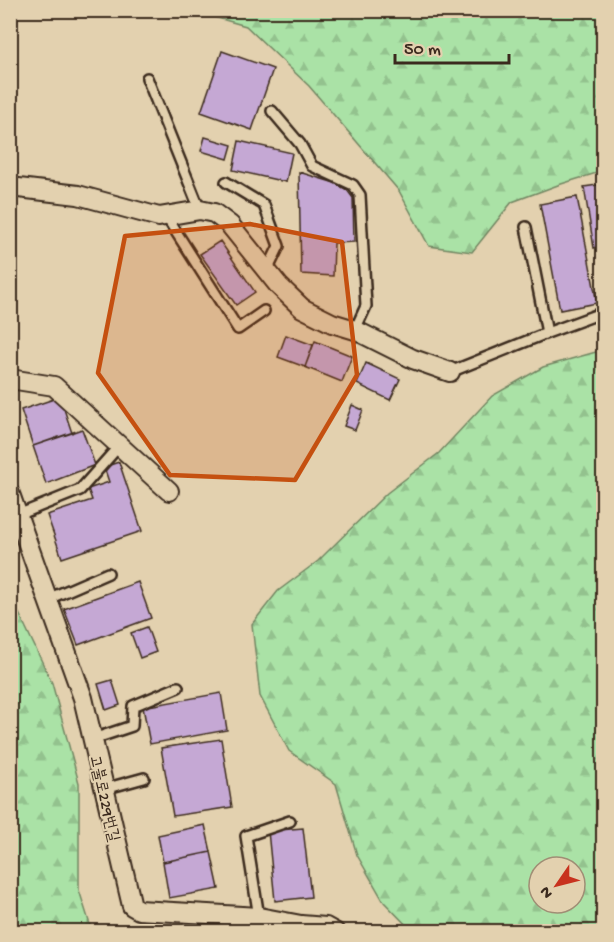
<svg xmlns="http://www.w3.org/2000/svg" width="614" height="942" font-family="'Gochi Hand','Poor Story',sans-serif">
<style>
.forest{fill:url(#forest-firs);stroke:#728662;stroke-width:1.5;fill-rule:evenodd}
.building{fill:#c5a8d4;stroke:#3b2a1e;stroke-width:1.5}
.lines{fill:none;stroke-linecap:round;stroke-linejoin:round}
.service-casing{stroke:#3b2a1e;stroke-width:14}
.minor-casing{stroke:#3b2a1e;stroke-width:22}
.service{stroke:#e3d1af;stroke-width:9}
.minor{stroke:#e3d1af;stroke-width:18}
.marked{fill:#c55010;fill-opacity:0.2;stroke:#c55010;stroke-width:4.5;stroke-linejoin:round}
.labels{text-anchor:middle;stroke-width:4.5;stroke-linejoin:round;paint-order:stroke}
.street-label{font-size:16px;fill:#3b2a1e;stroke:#e3d1af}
</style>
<defs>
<pattern id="forest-firs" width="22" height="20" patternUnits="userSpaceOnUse" patternTransform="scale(1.5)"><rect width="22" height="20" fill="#aae2a6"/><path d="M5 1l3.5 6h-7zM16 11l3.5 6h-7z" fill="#93c28e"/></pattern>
</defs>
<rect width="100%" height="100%" fill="#e3d1af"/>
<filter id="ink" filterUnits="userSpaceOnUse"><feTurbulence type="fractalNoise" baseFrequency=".0167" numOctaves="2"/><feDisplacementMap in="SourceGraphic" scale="12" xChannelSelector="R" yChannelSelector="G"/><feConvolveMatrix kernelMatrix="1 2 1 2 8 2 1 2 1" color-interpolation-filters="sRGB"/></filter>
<g filter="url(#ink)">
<path class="forest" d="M193,11h410v160l-45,14 -46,17 -40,50 -43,-6 -30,-55 -90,-105 -63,-60z
M603,350v581h-191l-28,-29 -27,-47 -21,-71 -47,-33 -29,-55 -8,-72 26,-33 40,-30 69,-68 52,-40 53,-57 51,-29zM539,867h36v36h-36z
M11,604l5,3 36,76 27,100v107l13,41h-81z"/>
<path class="building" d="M222,51l51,18 -21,61 -51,-18z
M205,137l27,8 -4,14 -27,-8z
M239,141l53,12 -6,29 -53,-12z
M299,172l36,11 12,7 6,8 1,44 -20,1 -1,33 -32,-2z
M604,184v62l-10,2 -10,-61z
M577,197l20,106 -37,7 -20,-106z
M220,241l35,51 -19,13 -36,-51z
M286,335l27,10 -8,22 -27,-10z
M315,341l37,15 -10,26 -37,-15z
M366,363l34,16 -10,21 -33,-16z
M60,397l12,36 -39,13 -12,-36z
M352,405l11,5 -8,20 -11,-4z
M82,429l13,36 -49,19 -13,-38z
M119,462l23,69 -80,27 -15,-43 45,-15 -4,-11 21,-7 -5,-15z
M138,582l13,36 -73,27 -14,-36z
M147,627l9,25 -16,6 -9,-25z
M112,680l8,25 -14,5 -8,-26z
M221,693l6,37 -77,14 -7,-37z
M221,739l11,68 -59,9 -12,-68z
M205,825l6,27 -48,10 -5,-27z
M303,828l8,69 -36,4 -7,-70z
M211,852l8,37 -50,9 -6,-36z"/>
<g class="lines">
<defs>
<path id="service" d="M147,78l53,132
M272,111l28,33 12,22 41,19 7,10 6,111 -11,24
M226,182l38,23 15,41 -12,25
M166,216l72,113 26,-18
M547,333l57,-21
M450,372l97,-39 -21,-106
M18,515l62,-25 39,-44
M48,599l60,-26
M93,739l39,-13 1,-20 45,-19
M104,789l40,-11
M259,917l-13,-81 44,-15"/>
<path id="minor" d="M10,187l68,8 81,22 41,-7 14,3 16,12 49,61 23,22 30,15 23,7 58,29 37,13
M10,379l44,7 115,105
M10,494l73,204 49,208 7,4 120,7 42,8 25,2 9,5"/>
</defs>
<use href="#service" class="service-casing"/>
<use href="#minor" class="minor-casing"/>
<use href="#service" class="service"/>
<use href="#minor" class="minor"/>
</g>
</g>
<path class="marked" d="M250,224l92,18 15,133 -62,105 -125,-5 -72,-102 27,-137z"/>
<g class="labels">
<g class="street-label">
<text transform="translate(106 798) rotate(77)" y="6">고불로229번길</text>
</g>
</g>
<rect width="614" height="942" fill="none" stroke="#e3d1af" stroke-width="36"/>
<rect x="18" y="18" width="578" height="906" fill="none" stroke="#3b2a1e" stroke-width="2" filter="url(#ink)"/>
<g transform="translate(557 885) rotate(235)"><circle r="28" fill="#e3d1af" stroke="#a08e75" stroke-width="1.5"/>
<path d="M0-4.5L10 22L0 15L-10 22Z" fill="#c8321e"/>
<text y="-9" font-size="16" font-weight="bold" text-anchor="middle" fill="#3b2a1e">N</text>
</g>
<path d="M395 54v9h114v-9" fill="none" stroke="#3b2a1e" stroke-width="3"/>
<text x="404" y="54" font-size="18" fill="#3b2a1e" stroke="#e3d1af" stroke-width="4.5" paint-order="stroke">50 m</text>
</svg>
